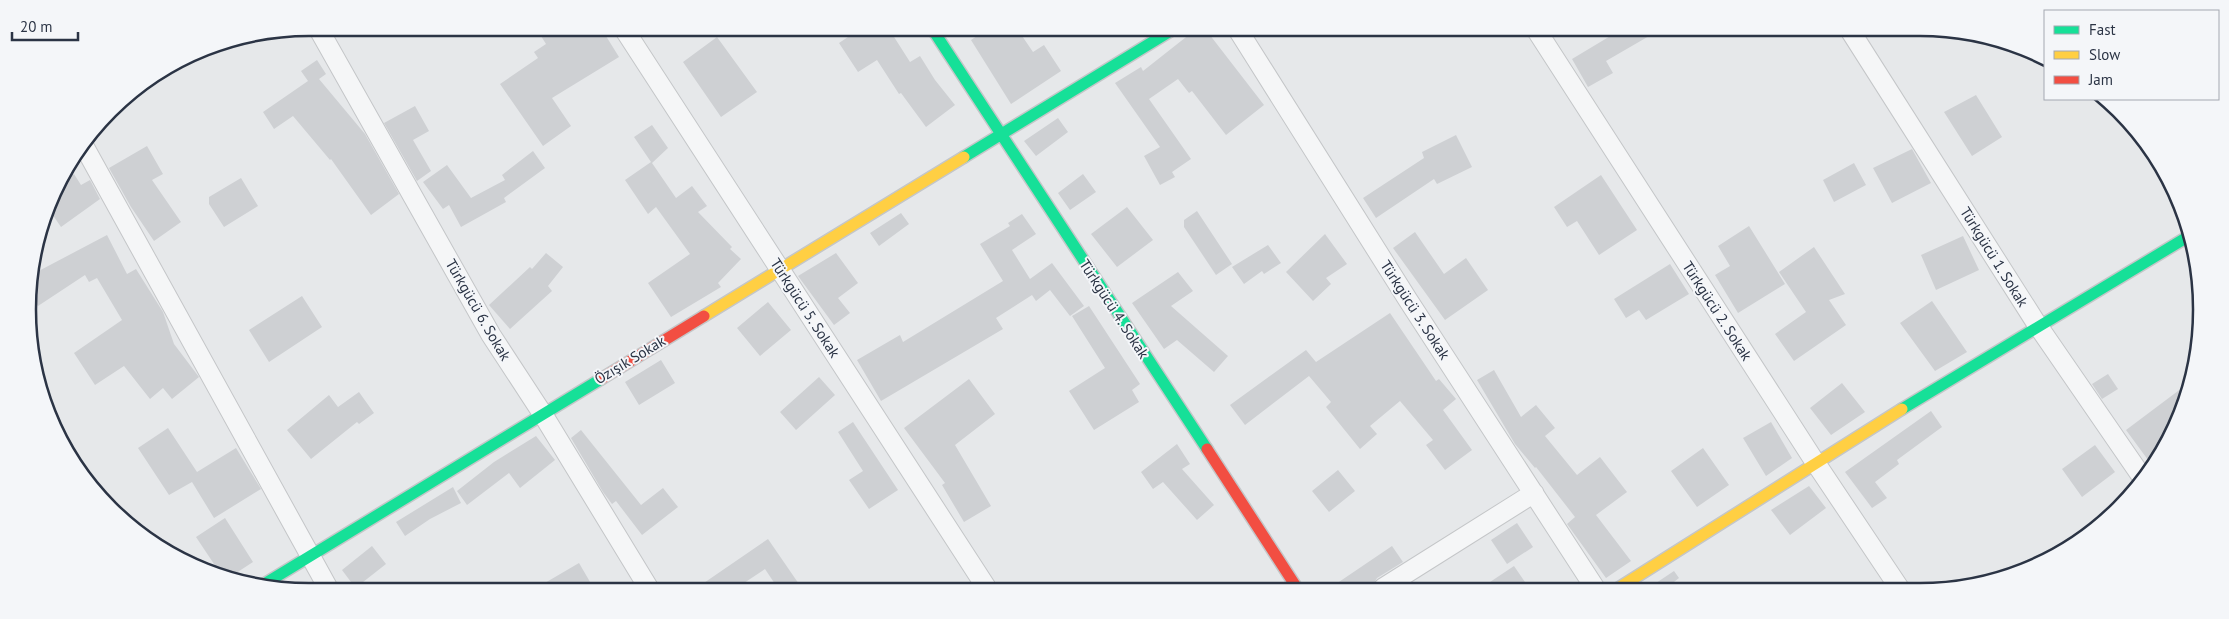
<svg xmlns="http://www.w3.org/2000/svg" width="2229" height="619" font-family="'PT Sans',sans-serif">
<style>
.building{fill:#ced0d3}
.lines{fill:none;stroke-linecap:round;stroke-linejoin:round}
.street-casing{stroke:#c4c6c8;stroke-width:21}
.fast-casing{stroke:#c4c6c8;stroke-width:14}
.slow-casing{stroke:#c4c6c8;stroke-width:14}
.jam-casing{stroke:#c4c6c8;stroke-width:14}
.street{stroke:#f5f6f7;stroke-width:19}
.fast{stroke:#16e098;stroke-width:11}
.slow{stroke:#ffcf43;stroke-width:11}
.jam{stroke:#f24e42;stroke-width:11}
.labels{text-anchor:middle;stroke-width:4;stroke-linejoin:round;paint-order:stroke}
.street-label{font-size:15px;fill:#2b3445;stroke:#f4f6f9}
.rim{fill:none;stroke:#2b3445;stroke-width:2.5}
</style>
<rect width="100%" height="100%" fill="#e6e8ea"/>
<path class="building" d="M536,28h65l18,29 -67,41 19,28 -28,20 -43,-62 38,-26 -4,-6 12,-8z
M860,29h29l21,33 10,-6 15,24 20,25 -29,22 -25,-34 -2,1 -22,-34 -19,12 -19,-29z
M986,30h32l15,22 11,-7 17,26 -50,33 -40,-64z
M1195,30h11l58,75 -38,30 -34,-44 -3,2 -11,-14 -29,20 42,60 -19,13 3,5 -15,8 -16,-29 16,-9 -45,-64 26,-16 2,4z
M1617,32h39l-50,29 7,12 -25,14 -16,-28z
M717,37l40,55 -36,25 -38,-55z
M317,60l9,14 -7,5 46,55 34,60 -28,21 -40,-56 -1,1 -37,-44 -19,13 -11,-17 45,-31 -7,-10z
M1976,95l26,42 -30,19 -28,-44z
M415,106l14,25 -16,9 18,31 -14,10 -33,-58z
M1058,118l10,14 -32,24 -12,-15z
M652,125l16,23 -16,15 24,35 16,-12 15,20 -9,6 34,35 -2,2 11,10 -23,24 3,4 -50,30 -23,-34 42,-29 -34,-47 -8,7 -23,-34 26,-18 -17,-25z
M1456,135l16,32 -35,17 -3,-5 -58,39 -13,-20 61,-40 -2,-6z
M147,146l16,28 -11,6 29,42 -27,19 -23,-34 -22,-39z
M1912,149l19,34 -39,20 -19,-35z
M533,151l12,17 -41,30 2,4 -45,25 -12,-22 -6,4 -20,-27 24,-17 24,33 34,-18 -3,-5z
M1854,163l12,22 -32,17 -11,-22z
M74,174l7,11 9,-5 10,19 -39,28 -11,-16 6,-24z
M1083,174l13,18 -26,18 -12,-17z
M1601,175l36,55 -38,25 -22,-34 -10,6 -13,-20z
M241,178l17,28 -34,21 -15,-23v-7z
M1127,207l26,33 -36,27 -26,-33z
M1197,211l35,53 -16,11 -32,-48v-7z
M901,213l8,11 -30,22 -9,-13z
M1022,214l14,20 -24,16 18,29 22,-16 32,43 -14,10 -20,-26 -14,11 -4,-6 -36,23 7,11 -122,72 -24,-41 43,-25 3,7 100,-61 -23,-37 30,-18 -2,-3z
M1749,226l36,58 -47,29 -23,-38 15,-9 -12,-20z
M1415,232l29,42 22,-16 22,32 -43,30 -52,-72z
M1325,234l22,30 -21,14 5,6 -18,17 -27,-29z
M107,235l20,39 9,-5 27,43 11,32 25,33 -27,22 -9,-11 -13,11 -26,-33 -29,19 -21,-32 48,-33 -25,-42 -8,4 -4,-7 -47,31 -10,-15 5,-17z
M1963,236l16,34 -43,20 -15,-35z
M1268,245l13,18 -17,11 -2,-3 -18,13 -12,-17z
M1814,247l31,47 -16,6 17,25 -52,36 -19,-27 31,-22 -27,-40z
M546,253l17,14 -15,19 4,5 -42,38 -21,-24 41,-38 2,2z
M836,253l22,30 -20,15 12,15 -16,12 -36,-49z
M1670,264l19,30 -43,26 -7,-10 -13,8 -12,-19z
M1178,272l15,19 -22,15 57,50 -14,16 -37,-32 -13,9 -32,-46z
M302,296l20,31 -53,35 -20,-32z
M1932,301l35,51 -32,19 -35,-48z
M768,302l23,28 -31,26 -23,-28z
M1089,306l51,78 -8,6 7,12 -45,28 -25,-39 36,-23 -33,-52z
M1390,313l46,68 3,-2 17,20 -13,11 29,40 -27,20 -19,-25 7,-5 -33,-39 -30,25 7,8 -17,15 -34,-42 5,-5 -22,-26 -64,49 -15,-20 76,-55 10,12z
M661,360l14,23 -36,22 -14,-23z
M1494,370l27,47 15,-12 19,23 -10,8 32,39 23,-18 27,35 -31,23 35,46 -25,17 -39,-54 8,-7 -39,-50 -1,1 -20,-24 -38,-64z
M2108,374l10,15 -16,10 -10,-15z
M819,377l16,18 -39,35 -16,-18z
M969,379l26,35 -40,31 36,61 -27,16 -22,-37 3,-2 -41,-55z
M2190,382l-18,52 -21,30 -25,-34z
M1842,383l23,29 -34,23 -21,-27z
M359,392l15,21 -15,11 -2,-2 -46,37 -24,-29 42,-35 9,12z
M1931,411l11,16 -45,33 2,4 -24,18 12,16 -15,10 -27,-36z
M853,422l45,68 -29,19 -20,-29 14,-9 -25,-39z
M1771,422l21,36 -26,18 -23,-38z
M168,428l29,44 39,-24 25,41 -47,29 -22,-36 -23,13 -31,-47z
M581,430l60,75 22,-17 15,19 -36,28 -26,-34 -4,3 -9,-12 -32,-54z
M536,436l19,24 -35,28 -11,-15 -42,32 -10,-14 37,-29z
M1177,444l13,20 -8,5 32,36 -17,15 -34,-38 -10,7 -12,-17z
M2095,445l20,27 -33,25 -20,-28z
M1703,448l26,37 -32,22 -26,-36z
M1338,470l17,21 -26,21 -17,-21z
M1809,486l17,22 -36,27 -19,-25z
M453,487l8,16 -31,16 -25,17 -9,-14z
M225,518l28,44 -23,15 -10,-4 -24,-36z
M1517,523l16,24 -26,17 -16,-24z
M768,539l33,48h-24l-12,-18 -27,18h-40z
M372,546l14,18 -28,22h-4l-12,-16z
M1392,546l11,16 -26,16 -5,8 -3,2h-39z
M579,563l14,24h-55z
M1514,566l15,22h-48z
M1674,571l5,7 -14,11h-18z"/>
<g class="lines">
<defs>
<path id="street" d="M318,28l173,307 51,78 106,174
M624,29l362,558
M1238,30l170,270 187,288
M1537,31l278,431 85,127
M1851,32l187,294 104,151
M85,148l242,438
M1383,588l151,-95"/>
<path id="fast" d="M933,30l274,419
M964,157l208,-127
M1902,409l287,-173
M261,586l340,-207"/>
<path id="slow" d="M704,316l260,-159
M1617,589l285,-180"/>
<path id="jam" d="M601,379l103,-63
M1207,449l90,139"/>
</defs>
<use href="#street" class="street-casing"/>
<use href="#fast" class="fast-casing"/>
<use href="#slow" class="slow-casing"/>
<use href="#jam" class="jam-casing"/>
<use href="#street" class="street"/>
<use href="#fast" class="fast"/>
<use href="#slow" class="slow"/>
<use href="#jam" class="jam"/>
</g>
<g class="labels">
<g class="street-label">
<text transform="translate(1994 257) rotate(58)" y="5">Türkgücü 1. Sokak</text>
<text transform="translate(805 308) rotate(57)" y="5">Türkgücü 5. Sokak</text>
<text transform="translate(1114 309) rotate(57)" y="5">Türkgücü 4. Sokak</text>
<text transform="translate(478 310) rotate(60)" y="5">Türkgücü 6. Sokak</text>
<text transform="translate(1415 310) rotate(57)" y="5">Türkgücü 3. Sokak</text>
<text transform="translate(1717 311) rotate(57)" y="5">Türkgücü 2. Sokak</text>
<text transform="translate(630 360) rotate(-31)" y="5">Özışık Sokak</text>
</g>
</g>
<path d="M0 0H2229V619H0ZM309 36H1920A273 273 0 0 1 2193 309V310A273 273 0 0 1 1920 583H309A273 273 0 0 1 36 310V309A273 273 0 0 1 309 36Z" fill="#f4f6f9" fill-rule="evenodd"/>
<path class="rim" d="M309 36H1920A273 273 0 0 1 2193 309V310A273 273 0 0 1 1920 583H309A273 273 0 0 1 36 310V309A273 273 0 0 1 309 36Z"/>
<rect x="2044" y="10" width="175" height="90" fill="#f4f6f9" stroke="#a4a8b1"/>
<rect x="2054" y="26" width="25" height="8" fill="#16e098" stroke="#a4a8b1"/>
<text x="2089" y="35" font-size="15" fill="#2b3445">Fast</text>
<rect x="2054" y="51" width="25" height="8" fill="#ffcf43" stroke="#a4a8b1"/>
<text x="2089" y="60" font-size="15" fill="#2b3445">Slow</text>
<rect x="2054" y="76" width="25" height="8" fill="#f24e42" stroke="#a4a8b1"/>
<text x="2089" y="85" font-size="15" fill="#2b3445">Jam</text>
<path d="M12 32v8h66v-8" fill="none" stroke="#2b3445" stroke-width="2.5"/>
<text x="20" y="32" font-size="15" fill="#2b3445" stroke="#f4f6f9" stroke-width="4" paint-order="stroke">20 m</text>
</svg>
